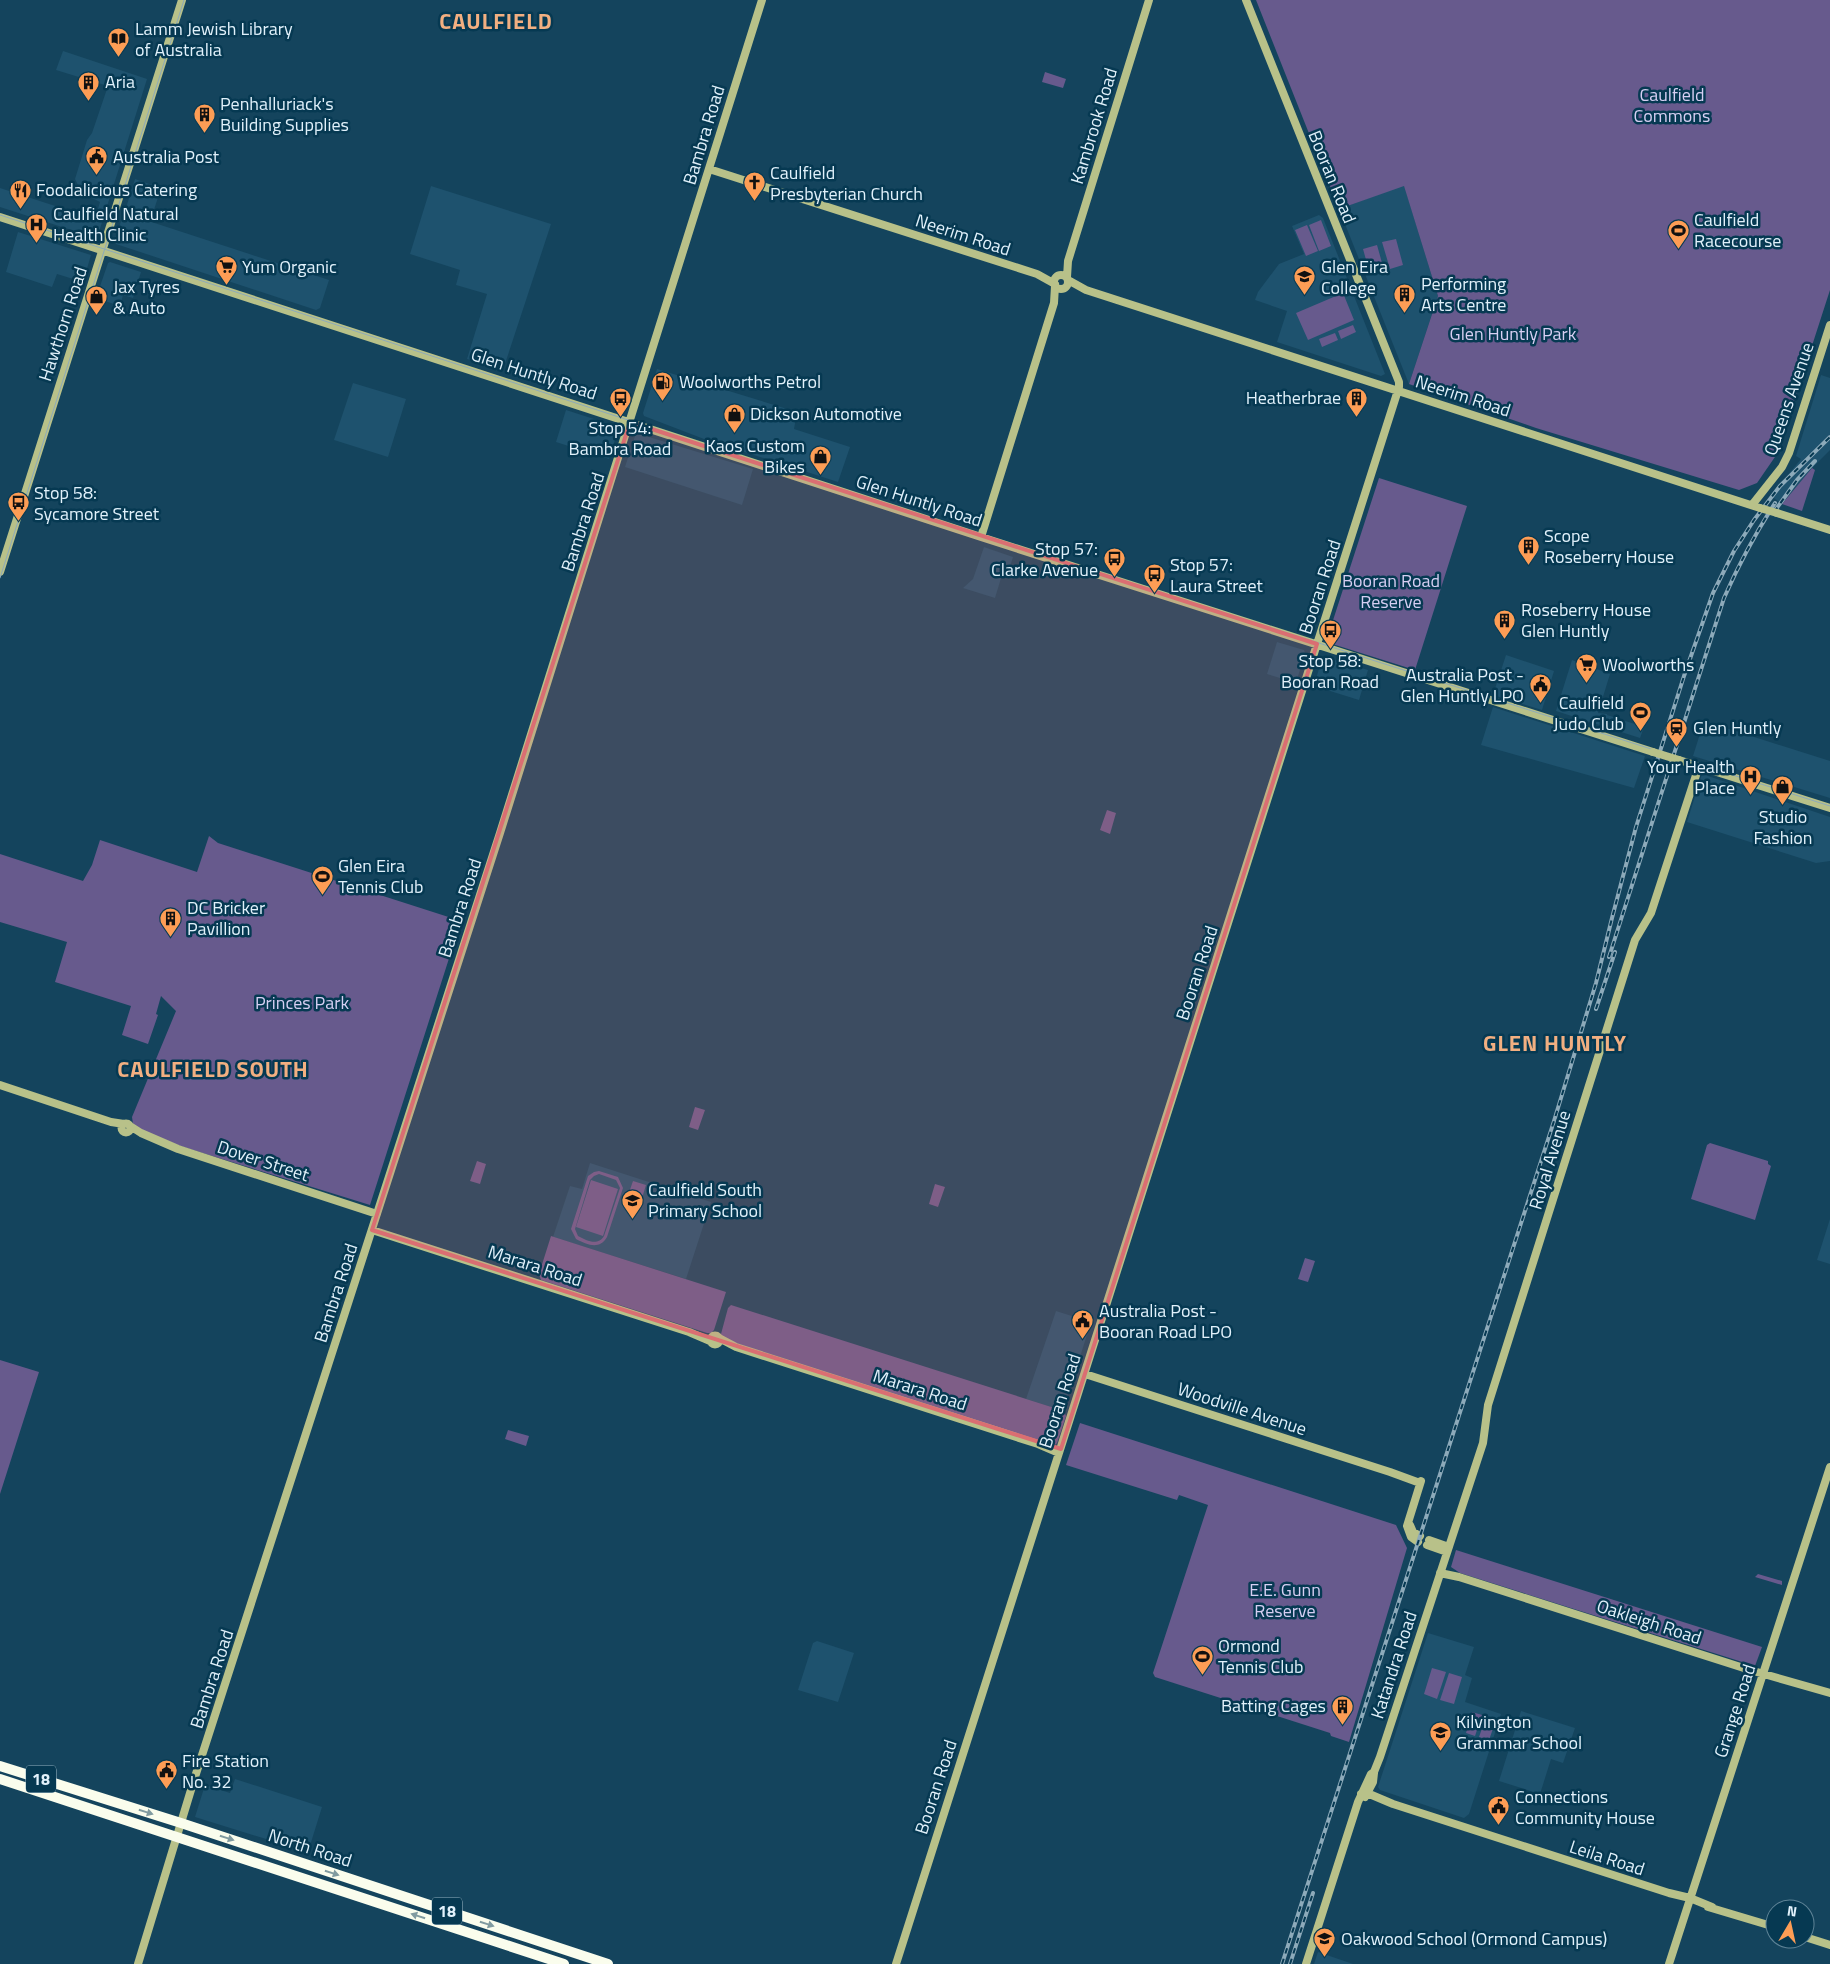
<svg xmlns="http://www.w3.org/2000/svg" width="1830" height="1964" font-family="'Titillium Web',sans-serif">
<style>
.built{fill:#1e526e}
.green{fill:#675a8d;fill-rule:evenodd}
.lines{fill:none;stroke-linecap:round;stroke-linejoin:round}
.secondary{stroke:#b8c189;stroke-width:8}
.highway{stroke:#fafded;stroke-width:10}
.tram{stroke:#8daaba;stroke-width:1}
.rail-casing{stroke:#8daaba;stroke-width:4}
.rail{stroke:#063952;stroke-width:2;stroke-dasharray:5.5;stroke-linecap:butt}
.secondary-bridge{stroke:#b8c189;stroke-width:8}
.oneway{fill:#809ba0}
.marked{fill:#da6e72;fill-opacity:0.2;stroke:#da6e72;stroke-width:4;stroke-linejoin:round}
.labels{text-anchor:middle;stroke-width:5;stroke-linejoin:round;paint-order:stroke}
.shield{fill:#063952;stroke:#9fbac8;stroke-width:1}
.shield-label{font-size:16px;font-weight:bold;fill:#e1f1fb}
.poi-label{font-size:18px;fill:#e1f1fb;stroke:#063952;text-anchor:start}
.park-label{font-size:18px;fill:#d7cff3;stroke:#063952}
.street-label{font-size:18px;fill:#e1f1fb;stroke:#063952}
.district-label{font-size:22px;font-weight:bold;letter-spacing:1px;fill:#f2af81;stroke:#063952}
</style>
<rect width="100%" height="100%" fill="#14445d"/>
<path class="built" d="M63,51l84,28 -49,156 -5,2 -93,-30v-19l95,31 5,-17 -14,-7 2,-6 -9,-2 -4,-8 12,-39 5,-7 16,-47 -52,-16z
M135,179l26,9 -10,31 -26,-8z
M1404,185l34,111 -29,88 -70,-175z
M431,186l120,38 -48,146 -36,-11 20,-65 -31,-9 4,-15 -50,-16z
M124,213l205,67 -9,28 -4,2 -200,-66 -2,-3z
M1319,215l4,3 62,156 -4,2 -104,-34 10,-31 -32,-11 3,-8 21,-28 25,-10 -12,-28z
M18,232l73,23 -8,27 -26,-8 -5,13 -46,-15z
M110,262l31,10 -8,26 -10,-3 -3,11 -24,-8 12,-35z
M657,369l140,43 -3,17 56,18 -12,35 -134,-43 -60,-23 -1,-3z
M1821,375l9,3v72l-15,15 -33,39 -11,-8 30,-37 -5,-3z
M353,383l53,16 -18,58 -54,-17z
M566,410l53,17 -10,32 -53,-17z
M636,433l117,36 -11,36 -117,-38z
M984,547l29,10 -6,20 -5,-2 -7,23 -32,-10 10,-9z
M1277,642l27,8 1,3 -9,30 -29,-9z
M1506,655l48,16 -12,39 -49,-15z
M1325,657l43,13 -9,30 -45,-14 8,-28z
M1572,660l38,14 -12,39 9,1v1l37,12 -4,11 -84,-27z
M1493,707l152,49 -11,32 -153,-43z
M1704,721l126,40v37l-137,-42z
M1702,774l128,43v44l-14,2 -129,-41z
M590,1163l121,39 -25,77 -133,-42 17,-51 12,3z
M1830,1219v45l-13,-4z
M1056,1311l35,11 -28,89 -37,-12z
M1428,1633l46,14 -9,28 7,3 -7,24 36,12 -32,100 -5,4 -84,-28 -2,-3z
M817,1641l37,12 -16,49 -40,-12 15,-47z
M1521,1711l54,17 -12,35 -12,-4 -11,35 -41,-13z
M235,1779l87,28 -14,45 -113,-35 10,-32 25,8z
M1318,1952l35,12h-39z"/>
<path class="green" d="M1256,0h574v290l-53,164 -20,29 -18,7 -203,-62 -127,-44 29,-88 -34,-110 -65,23z
M1045,72l21,7 -3,9 -21,-6z
M1321,220l10,26 -12,5 -10,-26z
M1307,225l11,26 -12,5 -11,-26z
M1396,239l7,26 -13,4 -8,-27z
M1377,245l7,25 -14,4 -7,-25z
M1343,293l11,27 -46,20 -12,-27z
M1353,325l3,7 -15,7 -3,-8z
M1335,333l3,7 -16,7 -3,-8z
M1812,468l3,2 -13,41 -20,-7z
M1379,478l88,28 -52,164 -89,-28z
M1107,810l9,3 -6,21 -10,-4z
M209,836l9,7 243,78 -91,284 -190,-59 -43,-18 -4,-4 -1,-7 44,-106 -15,-15 -5,18 2,1 -10,29 -26,-9 9,-29 -76,-24 12,-40 -67,-20v-68l83,27 9,-16 8,-25 97,32z
M695,1107l10,3 -7,20 -9,-3z
M1710,1143l58,18v3l3,2 -16,54 -64,-21 16,-54z
M477,1161l9,3 -6,20 -10,-3z
M599,1171l19,6 5,11 -16,49c-7,13 -20,8 -31,2l-5,-10 17,-53 6,-4zM599,1174l17,6 4,8 -16,48c-6,10 -17,5 -26,0l-3,-7 15,-49 4,-4z
M591,1180l27,9 -15,47 -27,-9z
M633,1181l13,4 -8,26 -14,-4z
M935,1184l10,3 -7,20 -9,-3z
M551,1236l175,56 -12,38 -3,3h-4l-166,-53 -2,-6z
M1305,1258l10,3 -7,21 -10,-3z
M731,1305l333,106 2,5 -9,27 -2,2 -8,-2 -318,-102 -8,-4v-3l7,-26z
M0,1360l39,12 -39,122z
M1080,1423l316,102 11,23 -58,194 -18,-6 -1,-3 -175,-56 -2,-4 55,-168 -29,-10 -2,5 -111,-35z
M508,1430l21,6 -3,10 -21,-7z
M1456,1550l306,97 -7,19 -295,-93 -9,-6z
M1758,1574l24,7v4l-27,-8z
M1432,1668l14,4 -9,27 -13,-5z
M1449,1673l13,4 -8,27 -14,-4z
M1472,1712l10,3 -7,21 -9,-3z
M1486,1717l10,3 -7,20 -10,-3z"/>
<g class="lines">
<path class="secondary" d="M709,169l328,105 18,10
M0,217l981,320 672,215
M1054 282a7 7 0 1 1 14 0a7 7 0 1 1-14 0Z
M1067,277l1,-16 81,-261
M1068,280l18,10 674,218
M1752,505l30,-38 7,-14 41,-128
M1777,513l53,17
M981,537l73,-234 1,-17
M0,572l182,-572
M1679,760l151,48
M0,1085l111,37 13,2
M121.5 1128a4.5 4.5 0 1 1 9 0a4.5 4.5 0 1 1-9 0Z
M130,1126l11,7 37,16 199,65
M372,1230l317,102 21,9
M710.5 1340a4.5 4.5 0 1 1 9 0a4.5 4.5 0 1 1-9 0Z
M719,1338l17,9 302,97 21,9
M1085,1374l305,98 30,11
M1410,1525l3,7 7,4
M1429,1540l20,7
M1418,1542l-7,-5 -4,-11 14,-45
M1427,1545l20,7
M1440,1573l19,4 291,93 80,23
M1361,1794l6,-1 26,11 276,89 21,5 22,9
M1365,1797l8,-15 1,-9
M1708,1907l67,20
M1805,1937l25,8
M138,1964l56,-184 306,-947 262,-833
M896,1964l503,-1577v-5l-153,-382
M1306,1964l52,-162 13,-28 3,-2 6,-15 103,-314 5,-38 147,-465 16,-27 48,-147
M1669,1964l161,-497"/>
<path class="highway" d="M0,1766l181,57 427,141
M0,1779l564,185"/>
<path class="tram" d="M0,215l974,318 856,273
M0,578l184,-578"/>
<defs>
<path id="rail" d="M1774,512l23,-32 18,-19
M1609,957l115,-359c15,-34 31,-64 51,-95
M1596,1009l19,-57
M1282,1964l272,-843 42,-138 16,-65 24,-91 48,-151 29,-83 21,-42 20,-31 26,-34 50,-49
M1290,1964l23,-71"/>
</defs>
<use href="#rail" class="rail-casing"/>
<use href="#rail" class="rail"/>
<path class="secondary-bridge" d="M1760,508l17,5
M1653,752l26,8"/>
</g>
<defs><path id="oneway-solid" d="M-6-.8H1V-3.2L6.5 0L1 3.2V.8H-6Z" transform="scale(1.25)"/></defs>
<g class="oneway">
<use href="#oneway-solid" transform="translate(146 1812) rotate(17)"/>
<use href="#oneway-solid" transform="translate(227 1838) rotate(18)"/>
<use href="#oneway-solid" transform="translate(332 1873) rotate(18)"/>
<use href="#oneway-solid" transform="translate(418 1916) rotate(-162)"/>
<use href="#oneway-solid" transform="translate(487 1924) rotate(18)"/>
</g>
<path class="marked" d="M630,422l687,222 -256,805 -689,-219z"/>
<defs>
<symbol id="library-pin" viewBox="-11 -11 22 30"><path d="M0 17L-7.5 6A9.5 9.5 0 1 1 7.5 6Z" fill="#fd9d55" stroke="#063952"/><path d="M-6-4Q-3-5.5-.7-3.5V5Q-3 3-6 4ZM6-4Q3-5.5 .7-3.5V5Q3 3 6 4Z" fill="#111"/></symbol>
<symbol id="building-pin" viewBox="-11 -11 22 30"><path d="M0 17L-7.5 6A9.5 9.5 0 1 1 7.5 6Z" fill="#fd9d55" stroke="#063952"/><path d="M-4-6H4V6H1V3H-1V6H-4ZM-2.5-4.3h1.7v1.8h-1.7ZM.8-4.3h1.7v1.8H.8ZM-2.5-1h1.7V.8h-1.7ZM.8-1h1.7V.8H.8Z" fill="#111"/></symbol>
<symbol id="civic-pin" viewBox="-11 -11 22 30"><path d="M0 17L-7.5 6A9.5 9.5 0 1 1 7.5 6Z" fill="#fd9d55" stroke="#063952"/><path d="M-.6-6.5H3V-4.5H.6V-3L4-1V1h2V6H-6V1h2V-1L-.6-3ZM-1.2 2.5V6h2.4V2.5Z" fill="#111"/></symbol>
<symbol id="church-pin" viewBox="-11 -11 22 30"><path d="M0 17L-7.5 6A9.5 9.5 0 1 1 7.5 6Z" fill="#fd9d55" stroke="#063952"/><path d="M-1.2-6h2.4v3.5h3.3v2.4h-3.3V6h-2.4V-.1h-3.3v-2.4h3.3Z" fill="#111"/></symbol>
<symbol id="restaurant-pin" viewBox="-11 -11 22 30"><path d="M0 17L-7.5 6A9.5 9.5 0 1 1 7.5 6Z" fill="#fd9d55" stroke="#063952"/><path d="M-5-6h1v4h1v-4h1v4h1v-4h1v5L-1.5 .5V6h-2V.5L-5-1ZM5-6V6H3V1.5H1.5Q1.5-4 5-6Z" fill="#111"/></symbol>
<symbol id="hospital-pin" viewBox="-11 -11 22 30"><path d="M0 17L-7.5 6A9.5 9.5 0 1 1 7.5 6Z" fill="#fd9d55" stroke="#063952"/><path d="M-5-5h3v3.5h4V-5h3V5h-3V1.5h-4V5h-3Z" fill="#111"/></symbol>
<symbol id="stadium-pin" viewBox="-11 -11 22 30"><path d="M0 17L-7.5 6A9.5 9.5 0 1 1 7.5 6Z" fill="#fd9d55" stroke="#063952"/><path d="M0-5a6.5 5 0 1 0 0 10a6.5 5 0 1 0 0-10ZM-3.5-1.8h7v3.6h-7Z" fill="#111"/></symbol>
<symbol id="supermarket-pin" viewBox="-11 -11 22 30"><path d="M0 17L-7.5 6A9.5 9.5 0 1 1 7.5 6Z" fill="#fd9d55" stroke="#063952"/><path d="M-6-5.5h2.5l.6 2H6L4.5 2H-2.5L-4.4-4H-6ZM-1.5 3.2a1.3 1.3 0 1 0 .1 0ZM3 3.2a1.3 1.3 0 1 0 .1 0Z" fill="#111"/></symbol>
<symbol id="school-pin" viewBox="-11 -11 22 30"><path d="M0 17L-7.5 6A9.5 9.5 0 1 1 7.5 6Z" fill="#fd9d55" stroke="#063952"/><path d="M0-5L7-2L0 1L-7-2ZM-4 1L0 2.5L4 1V4Q0 6-4 4Z" fill="#111"/></symbol>
<symbol id="shop-pin" viewBox="-11 -11 22 30"><path d="M0 17L-7.5 6A9.5 9.5 0 1 1 7.5 6Z" fill="#fd9d55" stroke="#063952"/><path d="M-5-2.5h2.3a2.7 3.5 0 0 1 5.4 0H5L5.5 6h-11ZM-1.5-2.5h3a1.5 2.3 0 0 0-3 0Z" fill="#111"/></symbol>
<symbol id="fuel-pin" viewBox="-11 -11 22 30"><path d="M0 17L-7.5 6A9.5 9.5 0 1 1 7.5 6Z" fill="#fd9d55" stroke="#063952"/><path d="M-5.5-6h7V0h2V4h1.3V-2.5L3-4.5l.8-.8L6-3V5H2.5V1h-1V6h-7ZM-4.2-4.7v3.2H.2V-4.7Z" fill="#111"/></symbol>
<symbol id="bus-pin" viewBox="-11 -11 22 30"><path d="M0 17L-7.5 6A9.5 9.5 0 1 1 7.5 6Z" fill="#fd9d55" stroke="#063952"/><path d="M-5-6H5V4H4V6H2V4H-2V6H-4V4H-5ZM-3.5-4V0h7V-4ZM-3.5 1.2v1.5H-2V1.2ZM2 1.2v1.5H3.5V1.2Z" fill="#111"/></symbol>
<symbol id="station-pin" viewBox="-11 -11 22 30"><path d="M0 17L-7.5 6A9.5 9.5 0 1 1 7.5 6Z" fill="#fd9d55" stroke="#063952"/><path d="M-3-6H3Q5-6 5-4V2Q5 4 3 4L4.5 6H3L1.5 4h-3L-3 6H-4.5L-3 4Q-5 4-5 2V-4Q-5-6-3-6ZM-3.5-4v3h7v-3ZM-3.5 1v1.5H-2V1ZM2 1v1.5H3.5V1Z" fill="#111"/></symbol>
</defs>
<g fill-rule="evenodd">
<use href="#library-pin" x="106" y="26" width="25" height="34"/>
<use href="#building-pin" x="76" y="70" width="25" height="34"/>
<use href="#building-pin" x="192" y="102" width="25" height="34"/>
<use href="#civic-pin" x="84" y="144" width="25" height="34"/>
<use href="#church-pin" x="742" y="170" width="25" height="34"/>
<use href="#restaurant-pin" x="8" y="178" width="25" height="34"/>
<use href="#hospital-pin" x="24" y="212" width="25" height="34"/>
<use href="#stadium-pin" x="1666" y="218" width="25" height="34"/>
<use href="#supermarket-pin" x="214" y="254" width="25" height="34"/>
<use href="#school-pin" x="1292" y="264" width="25" height="34"/>
<use href="#building-pin" x="1392" y="282" width="25" height="34"/>
<use href="#shop-pin" x="84" y="284" width="25" height="34"/>
<use href="#fuel-pin" x="650" y="370" width="25" height="34"/>
<use href="#bus-pin" x="608" y="386" width="25" height="34"/>
<use href="#building-pin" x="1344" y="386" width="25" height="34"/>
<use href="#shop-pin" x="722" y="402" width="25" height="34"/>
<use href="#shop-pin" x="808" y="444" width="25" height="34"/>
<use href="#bus-pin" x="6" y="490" width="25" height="34"/>
<use href="#building-pin" x="1516" y="534" width="25" height="34"/>
<use href="#bus-pin" x="1102" y="546" width="25" height="34"/>
<use href="#bus-pin" x="1142" y="562" width="25" height="34"/>
<use href="#building-pin" x="1492" y="608" width="25" height="34"/>
<use href="#bus-pin" x="1318" y="618" width="25" height="34"/>
<use href="#supermarket-pin" x="1574" y="652" width="25" height="34"/>
<use href="#civic-pin" x="1528" y="672" width="25" height="34"/>
<use href="#stadium-pin" x="1628" y="700" width="25" height="34"/>
<use href="#station-pin" x="1664" y="716" width="25" height="34"/>
<use href="#hospital-pin" x="1738" y="764" width="25" height="34"/>
<use href="#shop-pin" x="1770" y="774" width="25" height="34"/>
<use href="#stadium-pin" x="310" y="864" width="25" height="34"/>
<use href="#building-pin" x="158" y="906" width="25" height="34"/>
<use href="#school-pin" x="620" y="1188" width="25" height="34"/>
<use href="#civic-pin" x="1070" y="1308" width="25" height="34"/>
<use href="#stadium-pin" x="1190" y="1644" width="25" height="34"/>
<use href="#building-pin" x="1330" y="1694" width="25" height="34"/>
<use href="#school-pin" x="1428" y="1720" width="25" height="34"/>
<use href="#civic-pin" x="154" y="1758" width="25" height="34"/>
<use href="#civic-pin" x="1486" y="1794" width="25" height="34"/>
<use href="#school-pin" x="1312" y="1926" width="25" height="34"/>
</g>
<g class="labels">
<g class="shield">
<rect x="26" y="1765.5" width="30" height="27" rx="4"/>
<rect x="432" y="1897.5" width="30" height="27" rx="4"/>
</g>
<g class="shield-label">
<text x="41" y="1785">18</text>
<text x="447" y="1917">18</text>
</g>
<g class="poi-label">
<text x="135" y="35">Lamm Jewish Library<tspan x="135" dy="21">of Australia</tspan></text>
<text x="105" y="88">Aria</text>
<text x="220" y="110">Penhalluriack's<tspan x="220" dy="21">Building Supplies</tspan></text>
<text x="113" y="163">Australia Post</text>
<text x="770" y="179">Caulfield<tspan x="770" dy="21">Presbyterian Church</tspan></text>
<text x="36" y="196">Foodalicious Catering</text>
<text x="53" y="220">Caulfield Natural<tspan x="53" dy="21">Health Clinic</tspan></text>
<text x="1694" y="226">Caulfield<tspan x="1694" dy="21">Racecourse</tspan></text>
<text x="242" y="273">Yum Organic</text>
<text x="1321" y="273">Glen Eira<tspan x="1321" dy="21">College</tspan></text>
<text x="1421" y="290">Performing<tspan x="1421" dy="21">Arts Centre</tspan></text>
<text x="113" y="293">Jax Tyres<tspan x="113" dy="21">&amp; Auto</tspan></text>
<text x="679" y="388">Woolworths Petrol</text>
<text x="1341" y="404" text-anchor="end">Heatherbrae</text>
<text x="750" y="420">Dickson Automotive</text>
<text x="620" y="434" text-anchor="middle">Stop 54:<tspan x="620" dy="21">Bambra Road</tspan></text>
<text x="805" y="452" text-anchor="end">Kaos Custom<tspan x="805" dy="21">Bikes</tspan></text>
<text x="34" y="499">Stop 58:<tspan x="34" dy="21">Sycamore Street</tspan></text>
<text x="1544" y="542">Scope<tspan x="1544" dy="21">Roseberry House</tspan></text>
<text x="1098" y="555" text-anchor="end">Stop 57:<tspan x="1098" dy="21">Clarke Avenue</tspan></text>
<text x="1170" y="571">Stop 57:<tspan x="1170" dy="21">Laura Street</tspan></text>
<text x="1521" y="616">Roseberry House<tspan x="1521" dy="21">Glen Huntly</tspan></text>
<text x="1330" y="667" text-anchor="middle">Stop 58:<tspan x="1330" dy="21">Booran Road</tspan></text>
<text x="1602" y="671">Woolworths</text>
<text x="1524" y="681" text-anchor="end">Australia Post -<tspan x="1524" dy="21">Glen Huntly LPO</tspan></text>
<text x="1624" y="709" text-anchor="end">Caulfield<tspan x="1624" dy="21">Judo Club</tspan></text>
<text x="1693" y="734">Glen Huntly</text>
<text x="1735" y="773" text-anchor="end">Your Health<tspan x="1735" dy="21">Place</tspan></text>
<text x="1783" y="823" text-anchor="middle">Studio<tspan x="1783" dy="21">Fashion</tspan></text>
<text x="338" y="872">Glen Eira<tspan x="338" dy="21">Tennis Club</tspan></text>
<text x="187" y="914">DC Bricker<tspan x="187" dy="21">Pavillion</tspan></text>
<text x="648" y="1196">Caulfield South<tspan x="648" dy="21">Primary School</tspan></text>
<text x="1099" y="1317">Australia Post -<tspan x="1099" dy="21">Booran Road LPO</tspan></text>
<text x="1218" y="1652">Ormond<tspan x="1218" dy="21">Tennis Club</tspan></text>
<text x="1326" y="1712" text-anchor="end">Batting Cages</text>
<text x="1456" y="1728">Kilvington<tspan x="1456" dy="21">Grammar School</tspan></text>
<text x="182" y="1767">Fire Station<tspan x="182" dy="21">No. 32</tspan></text>
<text x="1515" y="1803">Connections<tspan x="1515" dy="21">Community House</tspan></text>
<text x="1341" y="1945">Oakwood School (Ormond Campus)</text>
</g>
<g class="park-label">
<text x="1672" y="101">Caulfield<tspan x="1672" dy="21">Commons</tspan></text>
<text x="1513" y="340">Glen Huntly Park</text>
<text x="1391" y="587">Booran Road<tspan x="1391" dy="21">Reserve</tspan></text>
<text x="302" y="1009">Princes Park</text>
<text x="1285" y="1596">E.E. Gunn<tspan x="1285" dy="21">Reserve</tspan></text>
</g>
<g class="street-label">
<text transform="translate(1094 126) rotate(-73)" y="6">Kambrook Road</text>
<text transform="translate(704 135) rotate(-73)" y="6">Bambra Road</text>
<text transform="translate(1332 177) rotate(68)" y="6">Booran Road</text>
<text transform="translate(963 235) rotate(18)" y="6">Neerim Road</text>
<text transform="translate(63 324) rotate(-72)" y="6">Hawthorn Road</text>
<text transform="translate(534 374) rotate(18)" y="6">Glen Huntly Road</text>
<text transform="translate(1463 396) rotate(18)" y="6">Neerim Road</text>
<text transform="translate(1789 399) rotate(-71)" y="6">Queens Avenue</text>
<text transform="translate(919 501) rotate(18)" y="6">Glen Huntly Road</text>
<text transform="translate(583 522) rotate(-72)" y="6">Bambra Road</text>
<text transform="translate(1320 587) rotate(-72)" y="6">Booran Road</text>
<text transform="translate(460 908) rotate(-72)" y="6">Bambra Road</text>
<text transform="translate(1197 973) rotate(-72)" y="6">Booran Road</text>
<text transform="translate(1550 1160) rotate(-73)" y="6">Royal Avenue</text>
<text transform="translate(263 1161) rotate(18)" y="6">Dover Street</text>
<text transform="translate(535 1266) rotate(18)" y="6">Marara Road</text>
<text transform="translate(336 1293) rotate(-72)" y="6">Bambra Road</text>
<text transform="translate(920 1390) rotate(18)" y="6">Marara Road</text>
<text transform="translate(1060 1401) rotate(-72)" y="6">Booran Road</text>
<text transform="translate(1242 1409) rotate(18)" y="6">Woodville Avenue</text>
<text transform="translate(1649 1622) rotate(18)" y="6">Oakleigh Road</text>
<text transform="translate(1394 1665) rotate(-72)" y="6">Katandra Road</text>
<text transform="translate(212 1679) rotate(-72)" y="6">Bambra Road</text>
<text transform="translate(1735 1711) rotate(-72)" y="6">Grange Road</text>
<text transform="translate(936 1787) rotate(-72)" y="6">Booran Road</text>
<text transform="translate(310 1848) rotate(18)" y="6">North Road</text>
<text transform="translate(1607 1858) rotate(18)" y="6">Leila Road</text>
</g>
<g class="district-label">
<text x="496" y="29">CAULFIELD</text>
<text x="1555" y="1051">GLEN HUNTLY</text>
<text x="213" y="1077">CAULFIELD SOUTH</text>
</g>
</g>
<g transform="translate(1790 1924) rotate(9)"><circle r="24" fill="#063952" stroke="#5e8396"/>
<path d="M0-4L9 19L0 12L-9 19Z" fill="#fd9d55"/>
<text y="-8" font-size="14" font-weight="bold" text-anchor="middle" fill="#e1f1fb">N</text>
</g>
</svg>
